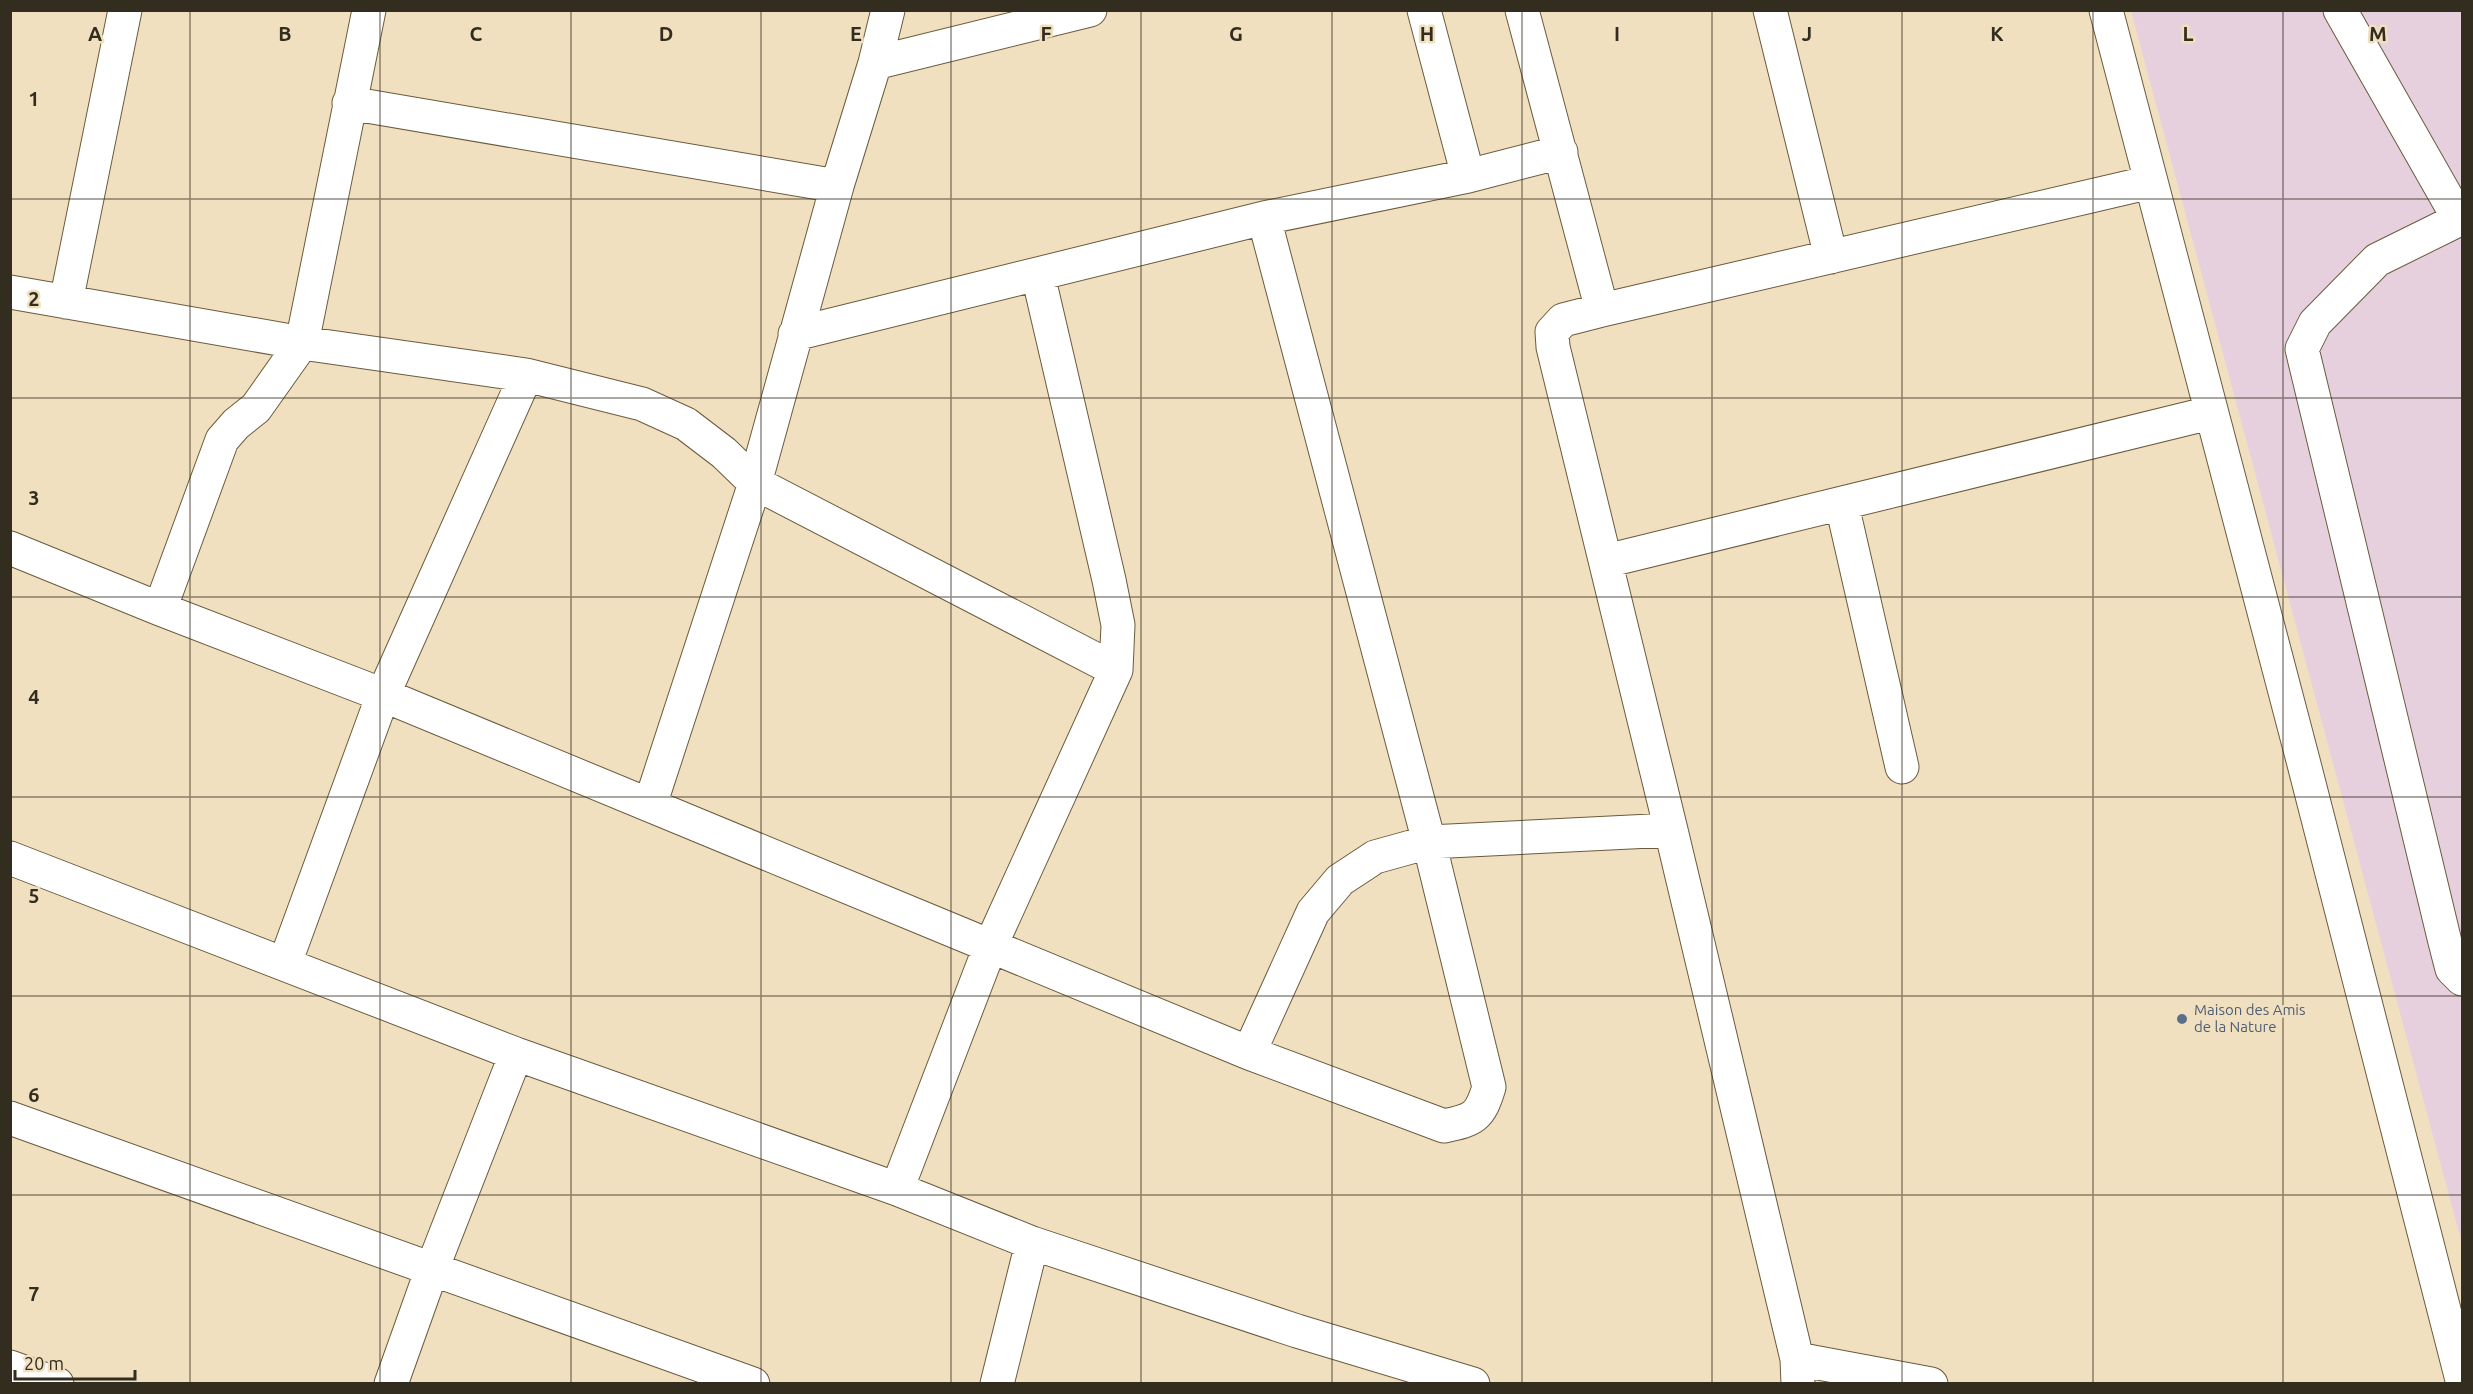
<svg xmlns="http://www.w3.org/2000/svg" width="2473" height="1394" font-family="Ubuntu,sans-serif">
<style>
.industrial{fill:#e6d0de}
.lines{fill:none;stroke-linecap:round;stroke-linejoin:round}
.minor-casing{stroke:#6a5b3e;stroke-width:35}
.minor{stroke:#fff;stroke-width:33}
.grid{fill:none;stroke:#332d20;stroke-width:1.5;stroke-opacity:0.55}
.service-dot{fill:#5c6f8a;stroke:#f1e0bf;stroke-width:2}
.labels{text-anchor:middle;stroke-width:5;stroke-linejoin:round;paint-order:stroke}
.service-label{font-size:15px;fill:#4e5e75;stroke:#f1e0bf;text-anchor:start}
.grid-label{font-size:20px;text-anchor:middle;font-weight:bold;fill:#332d20;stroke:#f1e0bf;stroke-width:5;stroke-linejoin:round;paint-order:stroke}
</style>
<rect width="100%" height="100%" fill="#f1e0bf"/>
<path class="industrial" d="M2131,11h331v1233z"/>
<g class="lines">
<defs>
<path id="minor" d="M1424,10l44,166
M1522,10l80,300
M1770,10l61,247
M2106,10c120,457 241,912 356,1370
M2340,10l119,209
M875,63l215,-53
M349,103l488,83
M2462,218l-85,42 -62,63 -13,26 143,593 7,27 10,10
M10,292l292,51 224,32 116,29 44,20 38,29 31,30 361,187
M66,302l59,-292
M795,334l469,-116 204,-42 93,-24
M1842,505l60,262
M10,548l150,61 223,86 866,358 195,73c30,-6 36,-9 45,-39l-60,-245 -165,-624
M1606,561l604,-148
M160,609l62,-169 14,-16 20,-16 46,-65 67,-333
M650,805l105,-322 82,-297 38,-123 13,-53
M10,858l506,196 381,135 135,54 265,88 176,53
M285,963l98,-268 143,-320
M1249,1053l64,-141 27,-32 35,-23 54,-15 242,-12
M10,1118l743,266
M897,1189l93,-242 126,-277 2,-45 -9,-45 -71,-305
M1797,1359l134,25
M10,1367l47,17
M391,1384l41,-115 84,-215
M997,1384l35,-141
M1798,1384l-1,-25 -126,-529 -118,-483 -1,-15 11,-12 39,-10 549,-128"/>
</defs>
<use href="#minor" class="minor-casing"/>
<use href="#minor" class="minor"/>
</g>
<path class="grid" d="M190,10v1374M380,10v1374M571,10v1374M761,10v1374M951,10v1374M1141,10v1374M1332,10v1374M1522,10v1374M1712,10v1374M1902,10v1374M2093,10v1374M2283,10v1374M10,199h2452M10,398h2452M10,597h2452M10,797h2452M10,996h2452M10,1195h2452"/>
<circle class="service-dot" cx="2182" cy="1019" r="6"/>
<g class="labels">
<g class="service-label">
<text x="2194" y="1015">Maison des Amis<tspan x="2194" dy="17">de la Nature</tspan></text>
</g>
</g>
<g class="grid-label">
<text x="95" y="41">A</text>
<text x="285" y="41">B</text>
<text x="476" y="41">C</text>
<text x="666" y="41">D</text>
<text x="856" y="41">E</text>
<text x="1046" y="41">F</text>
<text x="1236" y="41">G</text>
<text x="1427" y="41">H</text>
<text x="1617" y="41">I</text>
<text x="1807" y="41">J</text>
<text x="1997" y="41">K</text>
<text x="2188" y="41">L</text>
<text x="2378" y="41">M</text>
<text x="34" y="106">1</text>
<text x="34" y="306">2</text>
<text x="34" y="505">3</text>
<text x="34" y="704">4</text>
<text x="34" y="903">5</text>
<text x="34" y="1102">6</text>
<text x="34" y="1301">7</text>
</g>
<rect width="2473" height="1394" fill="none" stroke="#332d20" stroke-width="24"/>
<path d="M15 1370v9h120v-9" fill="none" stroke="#332d20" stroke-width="3"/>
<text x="24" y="1370" font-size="18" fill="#332d20" stroke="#f1e0bf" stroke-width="4.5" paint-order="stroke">20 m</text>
</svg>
